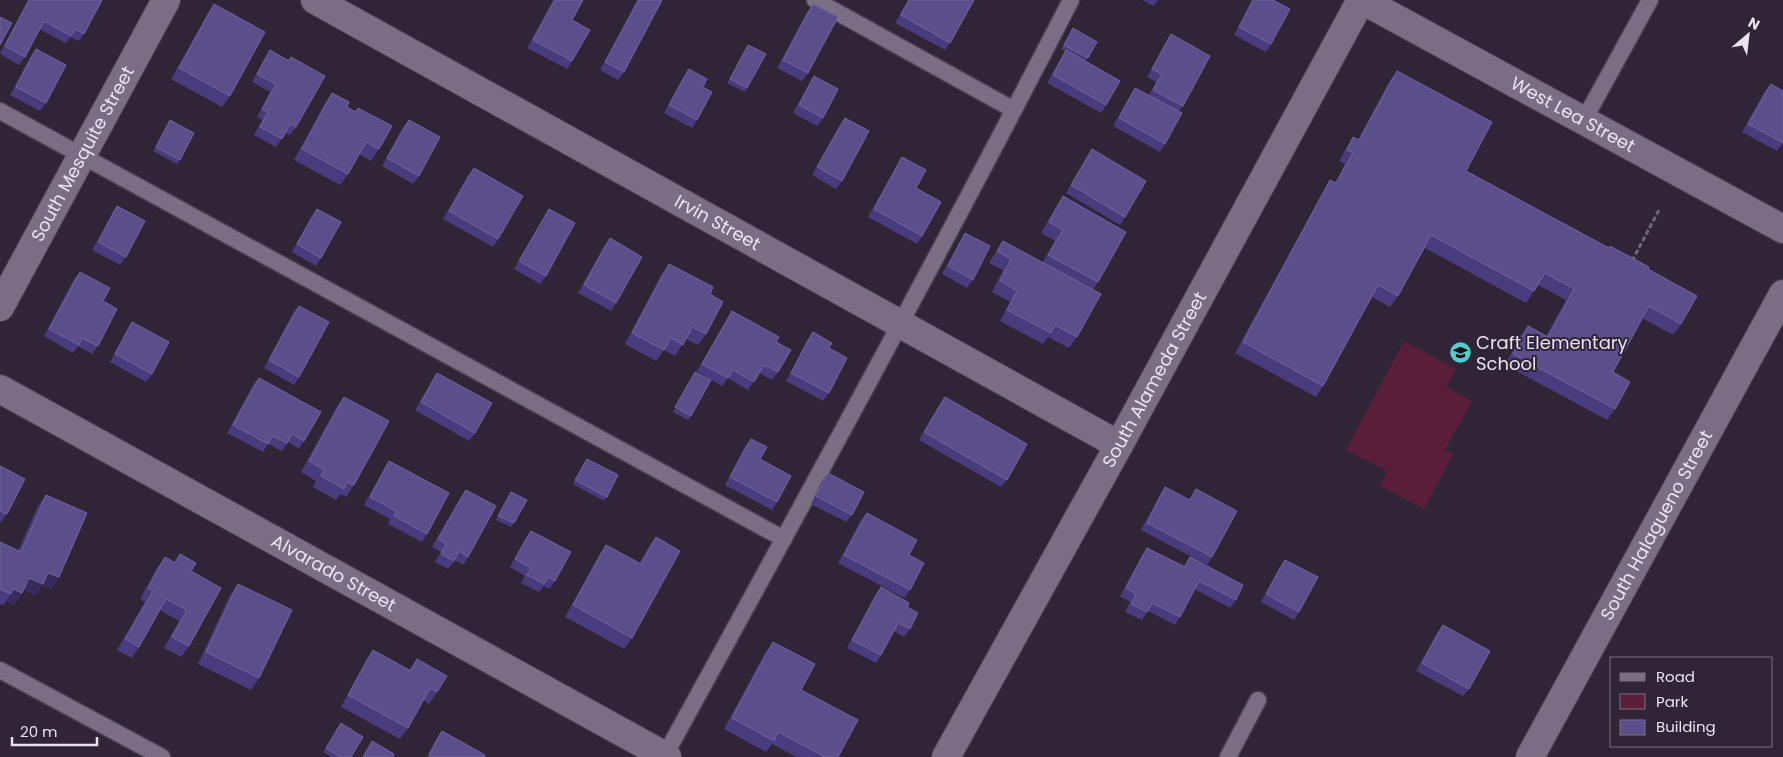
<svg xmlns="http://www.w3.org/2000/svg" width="1783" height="757" font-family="Poppins,sans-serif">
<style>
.green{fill:#5b1e39}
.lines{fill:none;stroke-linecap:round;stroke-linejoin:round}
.lane-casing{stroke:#4a4050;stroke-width:19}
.street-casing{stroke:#4a4050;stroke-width:30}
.secondary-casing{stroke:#4a4050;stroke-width:30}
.path{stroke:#706777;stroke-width:3;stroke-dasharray:5 2.5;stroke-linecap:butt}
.lane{stroke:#7a6e84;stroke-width:16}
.street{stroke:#7a6e84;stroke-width:28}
.secondary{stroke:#7a6e84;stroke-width:28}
.wall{fill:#483c7f}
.shaded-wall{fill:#372b5d}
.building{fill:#5a4e8b;stroke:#70659b}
.labels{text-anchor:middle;stroke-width:4;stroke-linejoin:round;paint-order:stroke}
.street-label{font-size:18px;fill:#eae3ef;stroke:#2f2537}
.poi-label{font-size:18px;fill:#eae3ef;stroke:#2f2537;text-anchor:start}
</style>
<rect width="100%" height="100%" fill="#2f2537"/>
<path class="green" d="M1404,341l52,28 -10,18 26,14 -27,49 8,4 -29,55 -44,-23 7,-15 -41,-21z"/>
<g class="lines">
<defs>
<path id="lane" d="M815,0l199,110
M0,111l784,428
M1584,120l66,-120
M0,670l162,87
M664,757c138,-251 276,-503 407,-757
M1228,757l30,-57"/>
<g id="street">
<path id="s1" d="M315,0l804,445"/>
<path id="s2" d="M0,307l166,-307"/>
<path id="s3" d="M0,389l667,368"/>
<path id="s4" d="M946,757l173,-312 242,-445"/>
<path id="s5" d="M1530,757l253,-463"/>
</g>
<g id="secondary">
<path id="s6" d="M1362,0l421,229"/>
</g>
</defs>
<use href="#lane" class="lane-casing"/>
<use href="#street" class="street-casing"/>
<use href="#secondary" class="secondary-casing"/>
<path class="path" d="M1632,261l28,-53"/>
<use href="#lane" class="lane"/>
<use href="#street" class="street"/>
<use href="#secondary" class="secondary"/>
</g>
<path class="wall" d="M28,0h74l-18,34 -5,7 -9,-4 -4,6 -27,-14 -14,28 -6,8 -19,-11v-1z
M553,0h30l-11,20v41l-5,8 -40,-21z
M637,0h25l-38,72 -6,8 -18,-10z
M908,0h66l-24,43 -5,7 -50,-27z
M1142,0h16l-4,6z
M1252,0h21l-2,44 -5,8 -32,-17z
M214,4l16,92 -8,11 -51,-28 36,-64z
M813,4l-5,69 -6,8 -25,-13 30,-56z
M1073,28l15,30 -3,3 21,44 -5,8 -54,-30 14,-25 5,-7 -5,-2z
M1171,34l12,72 -4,5 -14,33 -5,8 -47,-26 17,-30 5,-8 14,7 7,-13 -9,-5 19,-35z
M748,45l-1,43 -2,4 -18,-9z
M36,49l10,54 -6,8 -30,-16 20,-38z
M270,50l18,10 3,-3 5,70 -6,8 -5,-2 -9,14 -22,-12 8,-15 -5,-3 13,-25 -18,-10 13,-24z
M689,69l14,18 -6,33 -5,8 -28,-15 19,-36z
M1397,71l69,100 182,98 33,55 -8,11 -31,-17 -29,54 2,37 -8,11 -102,-55 15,-28 8,-11 18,10 20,-36 -28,-15 -12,18 -101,-55 -27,48 -8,11 -18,-10 -49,89 -7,11 -81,-44 88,-161 7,-12 5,3 10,-19 -6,-3 7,-13 7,-11 5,3 31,-58z
M814,76l9,42 -6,8 -24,-13 16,-29z
M1771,84l12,59 -6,8 -35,-19 23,-41z
M332,93l15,14 8,5 3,-4 21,41 -8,12 -12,-7 -11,20 -8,11 -46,-25 30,-55z
M845,118l-3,63 -6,8 -24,-14 27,-49z
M170,120l10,40 -3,4 -24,-13z
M409,120l10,56 -6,8 -31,-18 21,-39z
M1092,149l33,68 -5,8 -54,-32 21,-36z
M902,157l14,31 6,48 -5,8 -49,-27 29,-52z
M474,168l24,71 -5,8 -50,-28 25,-44z
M1063,196l35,86 -5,8 -16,47 -8,11 -21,-11 -5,7 -43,-23 10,-19 -18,-10 11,-22 -14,-7 14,-22 39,22 13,-22 -14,-8 15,-26z
M117,206l9,51 -6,8 -28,-15 20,-36z
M317,209l4,49 -5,8 -24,-14 19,-35z
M549,209l-3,67 -6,8 -26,-15 30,-52z
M965,233l8,47 -6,8 -25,-14 18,-33z
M610,238l6,65 -5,8 -33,-18 26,-47z
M669,264l41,30 -4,40 -8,11 -12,-6 -11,17 -11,-6 -8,11 -31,-17 36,-69z
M80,272l23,29 -5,45 -6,8 -14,-8 -5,7 -29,-17 30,-57z
M299,306v71l-5,8 -30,-17 29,-55z
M732,311l44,31 2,30 -6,8 -13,-7 -11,17 -20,-12 -6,8 -25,-15 30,-52z
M132,322l20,52 -6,8 -36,-20 17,-32z
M813,332l16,16v45l-6,8 -37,-20 21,-41z
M695,372l-4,44 -3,4 -15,-8z
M437,373l38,60 -6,8 -54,-31 17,-29z
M259,378l45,63 -5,8 -11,-7 -6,9 -14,-7 -5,8 -36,-19 26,-48z
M344,397l10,88 -8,12 -6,-3 -4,6 -23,-13 3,-6 -15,-9 35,-64z
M945,397l62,83 -6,7 -82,-47 20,-35z
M751,439l9,20 17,43 -5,8 -47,-25 20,-39z
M587,459l20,38 -3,4 -31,-17z
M389,461l38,73 -5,8 -34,-18 2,-5 -26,-14 20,-36z
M0,466l7,48 -6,8h-1z
M828,473l24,42 -6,7 -35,-18 11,-23z
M1165,487l24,13 7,-11 16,68 -5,8 -66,-35 19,-35z
M466,490l2,67 -5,8 -8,-5 -7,9 -13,-7 6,-10 -9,-5 28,-49z
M511,492l3,31 -3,4 -15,-7z
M46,495l13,82 -8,12 -9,-4 -7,10 -11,-5 -10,15 -8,-4 -3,4 -3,-1v-62l18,9 20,-45z
M867,513l42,42 1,35 -6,8 -66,-35 23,-43z
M531,531l24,50 -6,8 -5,-3 -5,6 -18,-9 4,-7 -15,-9 15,-28z
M656,537l-24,101 -8,11 -59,-32 33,-60 8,-12 33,19 9,-16z
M1147,548l37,18 6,-9 46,43 -6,8 -36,-19 -14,28 -5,8 -27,-14 -6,9 -17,-8 5,-10 -10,-6 22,-41z
M180,554l11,17 -2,75 -8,11 -17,-9 15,-27 -19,-11 -21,37 -7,11 -15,-8 28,-48 -5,-3 17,-31 8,-11 9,5z
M1285,560l14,52 -5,8 -33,-18 18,-34z
M238,584l21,94 -8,12 -53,-26 32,-69z
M881,587l26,20 3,22 -6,8 -10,-6 -13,24 -5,8 -29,-15 28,-53z
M1443,625l26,64 -6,7 -47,-25 21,-38z
M773,642l28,48 37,67h-42l-24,-13 -6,8 -42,-23 41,-76z
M373,650l36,20 8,-11 20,33 -8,12 -6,-4 -15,28 -8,11 -59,-32 24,-45z
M341,723l10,34h-20l-8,-5z
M442,731l42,26h-57l9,-18z"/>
<path class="shaded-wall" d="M48,573l11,4 -8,12 -9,-4 -7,10 -14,-6 8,-11z
M13,589l9,4 -8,12 -8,-4 5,-7z"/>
<path class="building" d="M29,0h73l-18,34 -9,-5 -4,7 -27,-15 -19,36 -20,-11z
M555,0h28l-11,20 18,10 -18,31 -39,-21z
M639,0h23l-38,72 -19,-10z
M909,0h65l-24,43 -49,-28z
M1253,0h20l17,9 -19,35 -32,-17z
M214,4l51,28 -35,64 -51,-28z
M813,4l25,13 -30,56 -25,-13z
M0,17l12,6 -12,22z
M1073,28l24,14 -9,16 -24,-13z
M1171,34l39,22 -27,50 -30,-16 9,-16 -10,-5z
M748,45l18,9 -19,34 -17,-9z
M36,49l30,16 -20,38 -30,-16z
M270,50l19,11 2,-4 34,19 -29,51 -6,-3 -8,15 -22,-12 8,-15 -6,-3 14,-25 -19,-10z
M1066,50l54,31 -14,24 -53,-30z
M689,69l18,10 -4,8 9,5 -15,28 -28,-15z
M1397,71l95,51 -26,49 143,77 1,-2 39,21 -1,2 49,27 -16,28 -32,-18 -36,66 17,10 -15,27 -102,-55 15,-28 20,11 26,-48 -29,-16 -11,18 -103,-56 -33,61 -20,-11 -55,101 -80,-44 87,-162 6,3 17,-30 -6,-3 6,-13 6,3z
M814,76l24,13 -15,29 -24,-13z
M1771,84l12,7v52l-35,-19z
M1135,88l47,25 -17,31 -46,-26z
M332,93l17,9 -2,5 9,5 2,-4 34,18 -13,23 -13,-7 -18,32 -46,-25z
M845,118l24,13 -27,50 -25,-14z
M170,120l24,13 -14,27 -24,-13z
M409,120l31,17 -21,39 -32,-18z
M1092,149l54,32 -21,36 -54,-32z
M902,157l24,13 -10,18 25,14 -19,34 -48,-27z
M474,168l49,28 -25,43 -49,-28z
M1063,196l63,36 -28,50 -50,-27 15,-25 -14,-8z
M117,206l28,15 -19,36 -28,-15z
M317,209l24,13 -20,36 -24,-14z
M549,209l26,14 -29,53 -27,-15z
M965,233l25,13 -17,34 -25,-14z
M610,238l32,19 -26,46 -32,-18z
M1003,241l98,53 -24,43 -22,-12 -4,8 -44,-23 10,-19 -17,-10 11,-22 -14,-8z
M669,264l44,23 -3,7 13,8 -17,32 -14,-7 -9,18 -12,-7 -7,12 -32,-17z
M80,272l30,16 -7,13 14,8 -19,37 -16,-8 -3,7 -30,-16z
M299,306l30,16 -30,55 -30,-17z
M732,311l47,26 -3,5 15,8 -13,22 -14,-7 -10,17 -21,-12 -5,8 -26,-14z
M132,322l37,20 -17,32 -37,-20z
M813,332l19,11 -3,5 18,10 -18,35 -38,-20z
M695,372l16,8 -20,36 -16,-9z
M437,373l55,30 -17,30 -54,-31z
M259,378l62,34 -17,29 -12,-7 -5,9 -14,-7 -5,8 -35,-19z
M344,397l45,24 -35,64 -7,-3 -3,7 -23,-13 3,-6 -15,-9z
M945,397l82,47 -20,36 -83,-48z
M751,439l16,8 -7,12 31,17 -14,26 -47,-25z
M587,459l31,16 -11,22 -32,-17z
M389,461l60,32 -22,41 -33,-18 2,-5 -26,-14z
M0,466l25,13 -18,35 -7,-3z
M828,473l36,19 -12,23 -36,-19z
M1165,487l25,13 6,-11 41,22 -25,46 -65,-34z
M466,490l30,16 -28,51 -9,-6 -5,10 -13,-7 5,-10 -8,-5z
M511,492l16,8 -13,23 -16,-7z
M46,495l41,18 -28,64 -11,-4 -5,11 -14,-6 -7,15 -9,-4 -2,5 -11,-5v-47l21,10z
M867,513l50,27 -8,15 15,8 -14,27 -66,-35z
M531,531l40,21 -16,29 -7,-4 -4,7 -17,-9 4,-7 -16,-9z
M656,537l24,14 -48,87 -59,-33 33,-60 35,19z
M1147,548l38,19 5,-10 53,28 -7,15 -37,-19 -19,36 -28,-14 -5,9 -16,-8 5,-10 -10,-6z
M180,554l16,9 -5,8 30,17 -32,58 -17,-9 15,-27 -21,-11 -27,48 -14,-8 28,-48 -5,-3 17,-31 10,6z
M1285,560l33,17 -19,35 -33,-18z
M238,584l54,26 -33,68 -53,-26z
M881,587l28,16 -2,4 11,6 -8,16 -12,-6 -17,32 -29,-15z
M1443,625l47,26 -21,38 -47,-26z
M773,642l42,22 -14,26 57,30 -20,37h-13l-47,-25 -4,9 -42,-23z
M373,650l38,21 6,-12 30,17 -10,16 -7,-4 -22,40 -60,-33z
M341,723l22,14 -12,20h-11l-14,-9z
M442,731l43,24 -1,2h-52l-3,-2z
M372,741l22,13 -1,3h-30z"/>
<defs>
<symbol id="school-disc" viewBox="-11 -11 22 22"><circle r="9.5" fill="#52cdce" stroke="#2f2537"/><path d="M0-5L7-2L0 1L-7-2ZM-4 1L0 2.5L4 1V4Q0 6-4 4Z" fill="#111"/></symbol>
</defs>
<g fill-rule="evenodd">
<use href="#school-disc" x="1448" y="340" width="25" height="25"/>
</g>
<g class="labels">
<g class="street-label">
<text dy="6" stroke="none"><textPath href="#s6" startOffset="240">West Lea Street</textPath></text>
<text dy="6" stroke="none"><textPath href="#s2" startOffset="174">South Mesquite Street</textPath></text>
<text dy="6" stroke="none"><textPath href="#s1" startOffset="460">Irvin Street</textPath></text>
<text dy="6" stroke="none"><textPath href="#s4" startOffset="431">South Alameda Street</textPath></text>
<text dy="6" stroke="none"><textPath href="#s5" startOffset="264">South Halagueno Street</textPath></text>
<text dy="6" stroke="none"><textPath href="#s3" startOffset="381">Alvarado Street</textPath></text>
</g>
<g class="poi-label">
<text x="1476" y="349">Craft Elementary<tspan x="1476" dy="21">School</tspan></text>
</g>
</g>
<rect x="1610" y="657" width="162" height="90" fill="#2f2537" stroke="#7a7181"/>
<rect x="1620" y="673" width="25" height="8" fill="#7a6e84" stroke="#7a7181"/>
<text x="1656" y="682" font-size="15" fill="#eae3ef">Road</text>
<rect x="1620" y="694" width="25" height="15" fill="#5b1e39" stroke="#7a7181"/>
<text x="1656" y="707" font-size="15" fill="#eae3ef">Park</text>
<rect x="1620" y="720" width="25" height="15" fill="#5a4e8b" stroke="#7a7181"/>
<text x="1656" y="732" font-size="15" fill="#eae3ef">Building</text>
<g transform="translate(1748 35) rotate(28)" stroke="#2f2537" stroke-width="4" paint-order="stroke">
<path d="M0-4L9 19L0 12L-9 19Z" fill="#eae3ef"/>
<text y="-8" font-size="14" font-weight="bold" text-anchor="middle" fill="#eae3ef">N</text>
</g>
<path d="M12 737v8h85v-8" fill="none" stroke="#eae3ef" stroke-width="2.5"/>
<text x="20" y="737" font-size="15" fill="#eae3ef" stroke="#2f2537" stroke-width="4" paint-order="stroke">20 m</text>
</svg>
